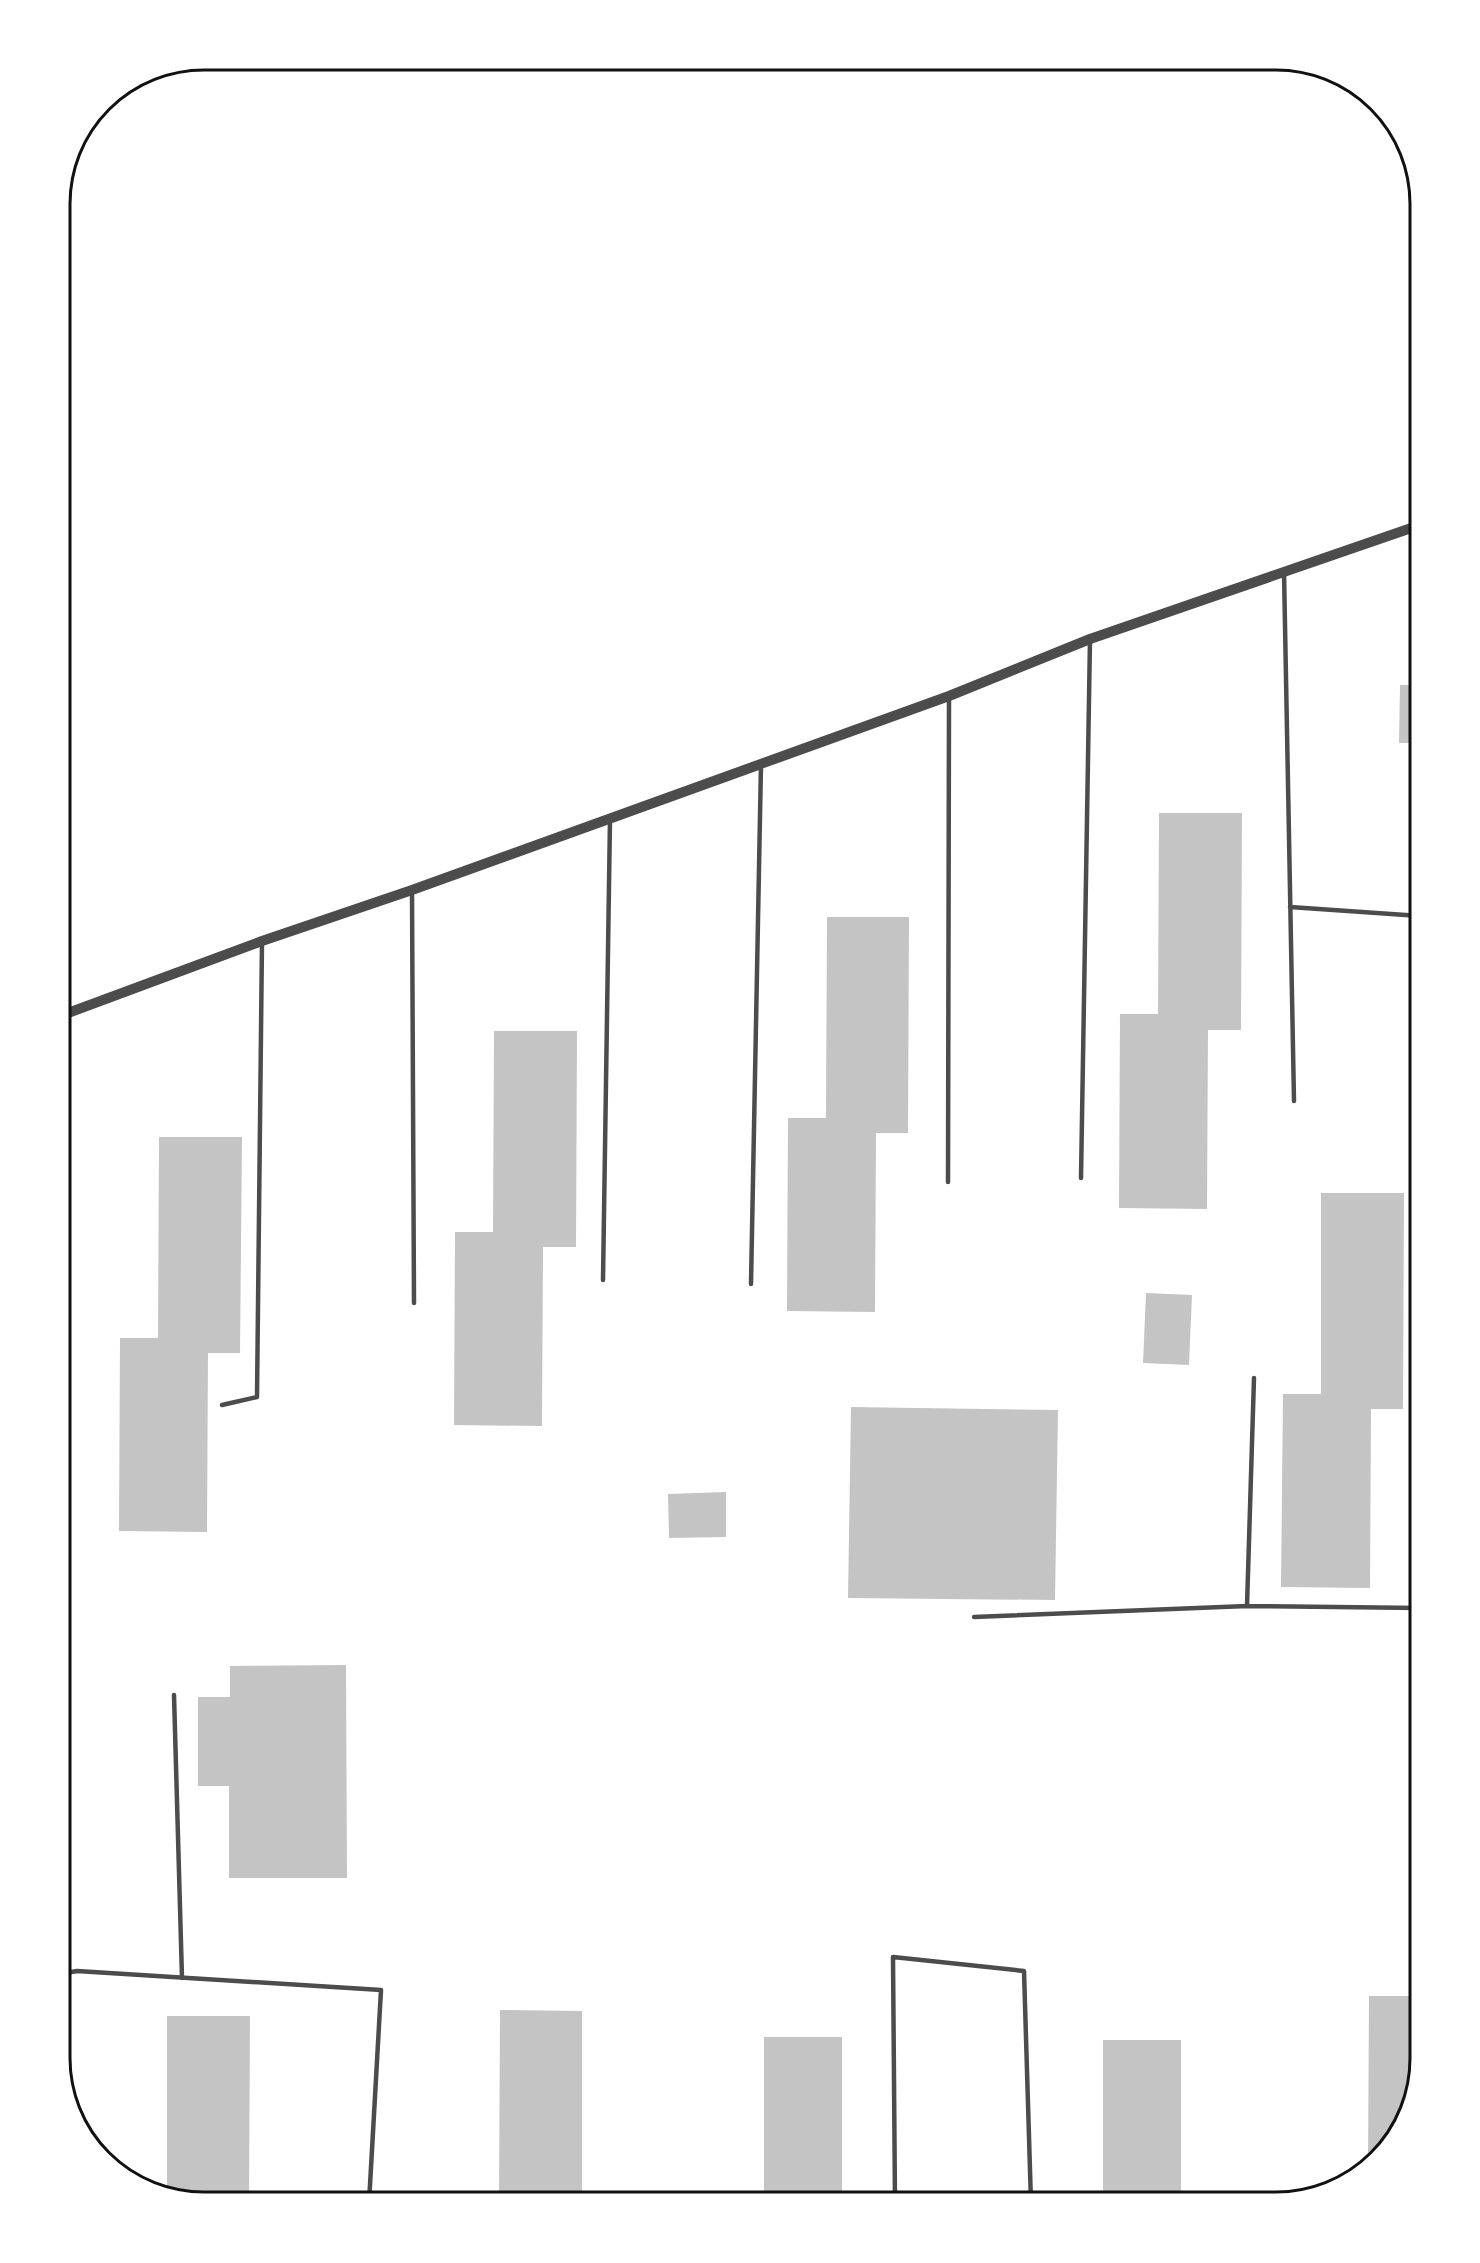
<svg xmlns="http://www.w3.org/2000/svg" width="1480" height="2263" font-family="'Fira Sans',sans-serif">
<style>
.building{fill:#c4c4c4}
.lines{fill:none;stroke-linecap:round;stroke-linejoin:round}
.service{stroke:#4c4c4c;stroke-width:4.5}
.tertiary{stroke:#4c4c4c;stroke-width:10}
.rim{fill:none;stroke:#111;stroke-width:3}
</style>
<rect width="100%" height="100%" fill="#fff"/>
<path class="building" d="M1400,685h20v58h-21z
M1159,813h83l-1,217h-33l-1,179 -88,-1 1,-194h38z
M827,917h82l-1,216h-32l-1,179 -88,-1 1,-193h38z
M494,1031h83l-1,216h-33l-1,179 -88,-1 1,-193h38z
M159,1137h83l-2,216h-32l-1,179 -88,-1 1,-193h38z
M1321,1193h83l-1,216h-32l-1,179 -89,-1 2,-193h38z
M1146,1293l46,2 -3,70 -46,-2z
M851,1407l207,3 -3,190 -207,-2z
M726,1492v45l-57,1 -1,-44z
M346,1665l1,213h-118v-92h-31v-89h32v-31z
M1369,1996h51v63l-20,72 -32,32z
M500,2010l82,1v192h-83z
M167,2016h83l-1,187h-54l-28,-9z
M764,2037h78v166h-78z
M1103,2040h78v163h-78z"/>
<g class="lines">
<path class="service" d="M1284,572l10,529
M412,890l2,413
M1290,907l130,9
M1081,1178l9,-539
M948,1182l1,-486
M603,1280l7,-461
M751,1284l10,-520
M222,1405l35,-8 5,-456
M1247,1606l7,-228
M974,1617l273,-11 173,2
M174,1695l8,283
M60,1974l17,-3 304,19 -12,213
M895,2203l-2,-246 131,14 7,232"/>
<path class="tertiary" d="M60,1016l202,-75 150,-51 537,-194 141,-57 330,-114"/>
</g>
<path d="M0 0H1480V2263H0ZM204 70H1276A134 134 0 0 1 1410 204V2058A134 134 0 0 1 1276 2192H204A134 134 0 0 1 70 2058V204A134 134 0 0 1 204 70Z" fill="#fff" fill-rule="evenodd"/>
<path class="rim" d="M204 70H1276A134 134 0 0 1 1410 204V2058A134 134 0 0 1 1276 2192H204A134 134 0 0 1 70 2058V204A134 134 0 0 1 204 70Z"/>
</svg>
